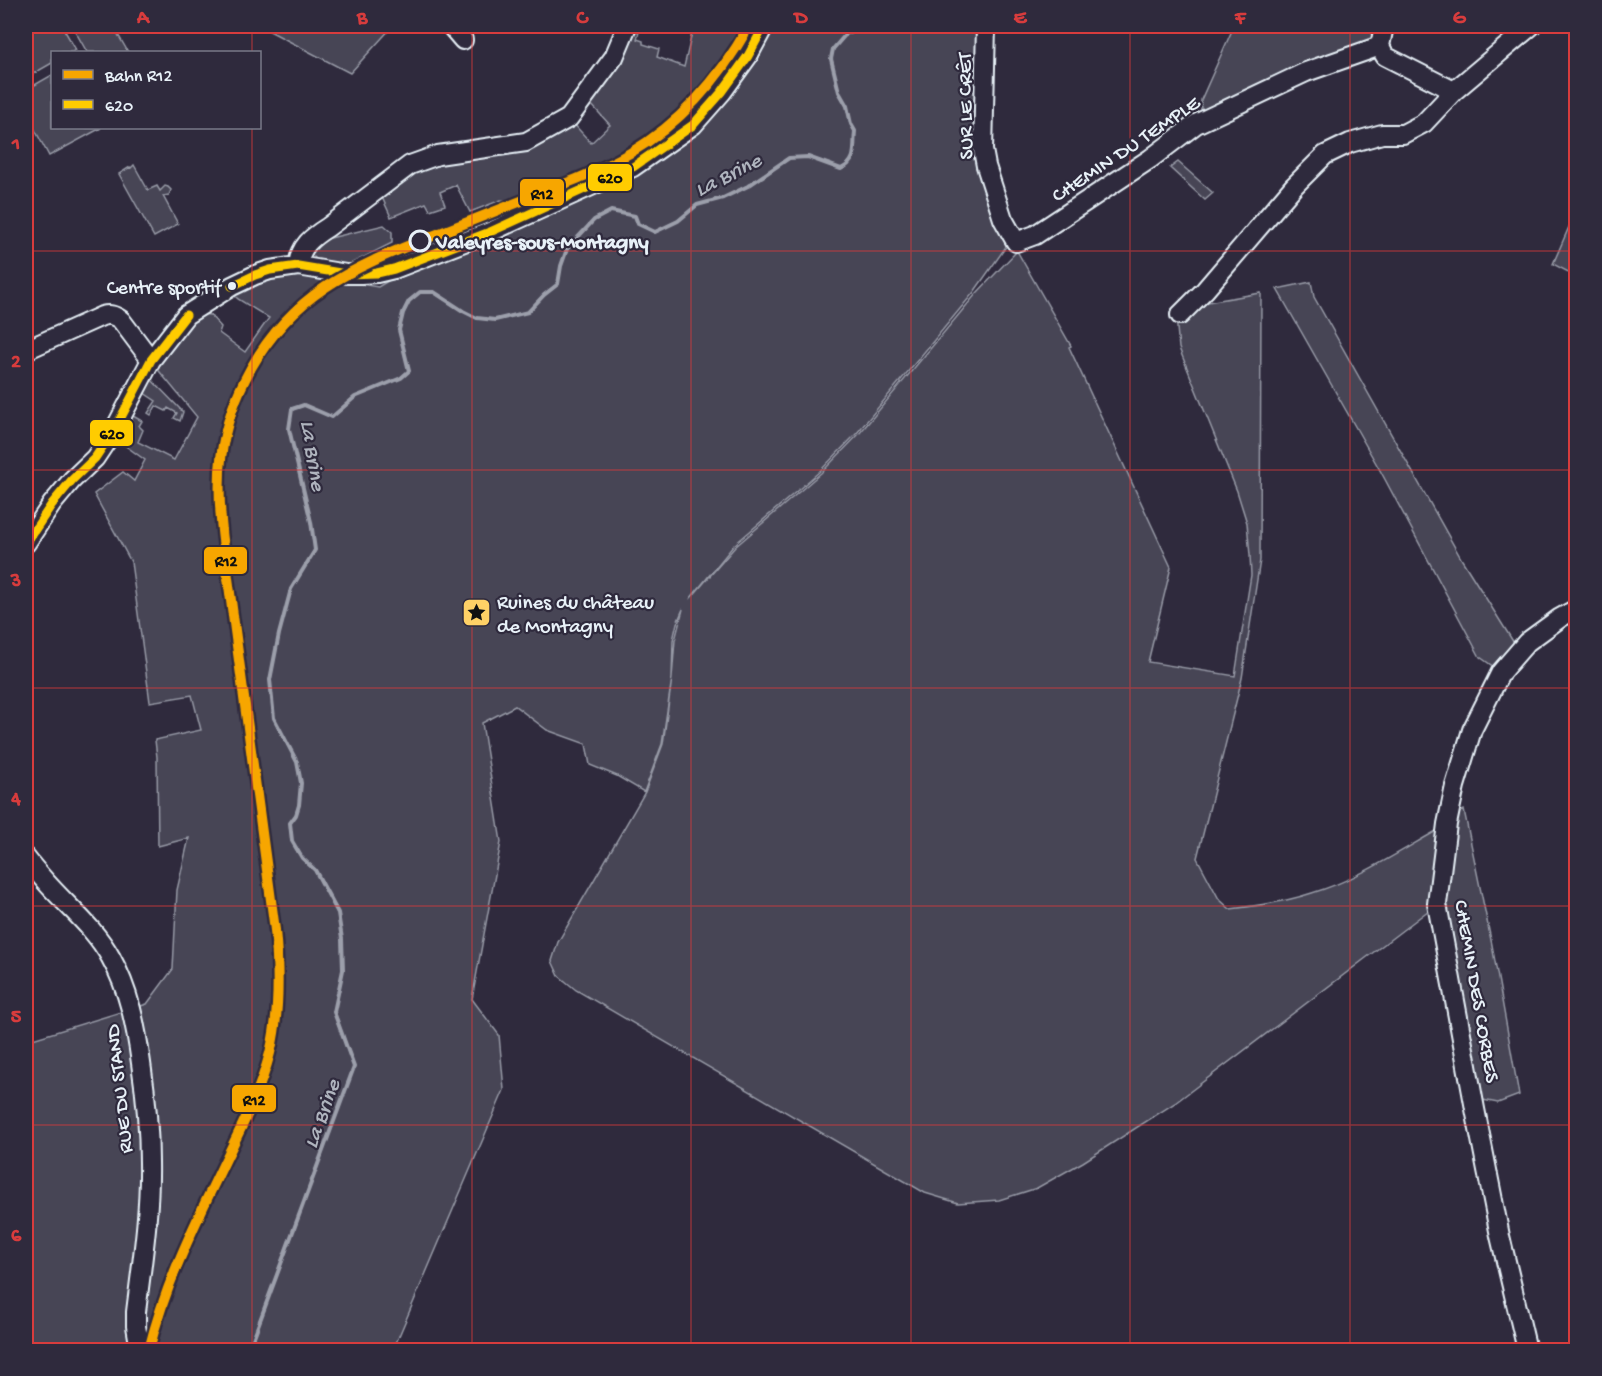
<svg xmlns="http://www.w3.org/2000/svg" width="1602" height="1376" font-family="'Gochi Hand',sans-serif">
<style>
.green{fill:#464455;stroke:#979aa6;stroke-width:1.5}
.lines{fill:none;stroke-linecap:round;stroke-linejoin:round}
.stream{stroke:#9c9fab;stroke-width:4}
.minor-casing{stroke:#e8f1f8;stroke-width:22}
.minor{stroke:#2f2a3d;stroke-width:18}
.bus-1-casing{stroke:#2f2a3d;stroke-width:14}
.bus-1{stroke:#fc0;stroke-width:9}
.rail-1-casing{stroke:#2f2a3d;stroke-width:15}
.rail-1{stroke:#f7a600;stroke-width:10}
.grid{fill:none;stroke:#d83c3d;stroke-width:1.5;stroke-opacity:0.55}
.stop-dot{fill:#2f2a3d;stroke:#e8f1f8;stroke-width:3}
.bus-dot{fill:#e8f1f8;stroke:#2f2a3d;stroke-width:2}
.labels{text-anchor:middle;stroke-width:4.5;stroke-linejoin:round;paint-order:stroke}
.bus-label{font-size:20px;fill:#e8f1f8;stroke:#2f2a3d;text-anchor:end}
.street-label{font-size:21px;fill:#e8f1f8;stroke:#2f2a3d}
.stop-label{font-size:21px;font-weight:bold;fill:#e8f1f8;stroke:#2f2a3d;text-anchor:start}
.poi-label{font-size:21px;fill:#e8f1f8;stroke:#2f2a3d;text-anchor:start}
.water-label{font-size:22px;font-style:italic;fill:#afb4be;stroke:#2f2a3d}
.line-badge{stroke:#2f2a3d;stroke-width:2}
.pale-badge-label{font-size:16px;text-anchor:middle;font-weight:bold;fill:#111}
.neatline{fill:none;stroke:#d83c3d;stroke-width:2}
.grid-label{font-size:20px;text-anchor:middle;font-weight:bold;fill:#d83c3d}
</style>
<rect width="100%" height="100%" fill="#2f2a3d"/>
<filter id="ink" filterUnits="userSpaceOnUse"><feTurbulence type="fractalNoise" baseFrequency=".0167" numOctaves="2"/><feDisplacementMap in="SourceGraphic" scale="12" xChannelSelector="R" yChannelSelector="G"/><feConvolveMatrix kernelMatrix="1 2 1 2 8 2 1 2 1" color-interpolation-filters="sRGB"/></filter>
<g filter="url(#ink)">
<path class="green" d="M26,26h36l14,24 -4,2h-20v11l-26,15z
M80,26h33l15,26h-41l-13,-23z
M260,26h133l-43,47z
M676,26h69l-13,24 -41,53 -43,35 -52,28 -87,35 -8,-1 -31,12 -14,-27 -16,7 5,13 -15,5 -4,-7 -35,14 -10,-22 37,-25 154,-48 19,21 19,-18 -20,-22 43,-73 6,2 -2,7 6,2v3l16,5 -2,8 27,10 8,-34z
M753,26h5l-16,27 -53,67 -59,43 -237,101 -21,2 229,-92 27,-15 26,-16 43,-36 43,-54z
M765,26h216l-5,111 34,104 -36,51 -117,141 -38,39 -85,73 -44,54 45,-52 86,-74 38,-39 117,-140 41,-43 54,95 -2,1 102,220 -23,95 87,14 16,-101 -1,-20 -3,-32 -10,-32 -58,-143 -3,-31 20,-13 65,-11 -1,267 -18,118 -45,180 22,41 11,10c28,-3 55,-7 82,-16 48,-14 91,-44 135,-68l8,-11 9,-4 28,135 27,150 -21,8 -15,-3 -8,9 -38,-205 -262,199 -92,59 -46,26 -38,12 -41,3 -33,-10 -349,-203 -17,-14 -7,-15 6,-19 87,-150 18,-48 9,-66 3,-38 8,-31 -6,14 -4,17 -1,38 -10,66 -18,48 -27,-16 -27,-11 -4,-21 -39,-14 -32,-24 -33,17 19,119 -29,157 27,36 5,55 -111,260h-367v-309l121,-37 26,-35 4,-79 12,-52 -31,8 -1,-89 -2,-17 46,-10 -9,-35 -42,7 -19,-140 -37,-68 29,-22 11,9 11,-21 -33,-24 14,-24 16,9 -3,5 4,4 -5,12 36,18 23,-43 -42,-51 28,-36 17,-16 10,1 11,12 -2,6 26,19 24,-34 -31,-19 -4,-4 15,-10 27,-9 18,-3 84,14 15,-9 44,-16 257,-137z
M1234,26h149l-2,14 -174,73 -6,-4v-9z
M52,75v53h49l-52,28 -23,-43v-23z
M1178,162l35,31 -8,7 -35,-32z
M134,165l14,25 9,-4 3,5 5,-5 3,1 3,3 -2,5 -6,1 15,28 -24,13 -35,-63 11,-7 1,1z
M1572,220l4,2v54l-23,-12z
M384,225l8,7v11l-44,22 -5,1 -25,-5 -8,-8 8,-12z
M1311,282l3,15 148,263 57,91 -18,21 -21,-15 -99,-185 -104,-183z
M146,374l37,38 -3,9 -6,-3 3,-5 -9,-5 -2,3 -10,-5 -5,9 -3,-2 8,-12 -18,-12z"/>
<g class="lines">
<path class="stream" d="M249,1350l105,-283 -20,-55 9,-42 -1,-31 -4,-26 -23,-43 -13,-12 -10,-17 -2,-18 6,-8 3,-10 2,-22 -4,-21 -23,-44 -4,-38 9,-46 12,-45 24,-39 -4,-28 -22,-93 3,-20 12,-4 28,12 23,-20 46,-19 8,-7 -10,-41 4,-17 6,-12 11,-9h14l29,19 14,7 18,2 33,-8 16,-17 14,-11 3,-18 6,-17 27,-29 17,-9 24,5 3,8 17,8 23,-11 19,-16 26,-7 25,-12 41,-28 19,-1 33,12c17,-8 12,-21 14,-38l-4,-7 -4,-18 -8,-14 -8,-33 2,-10 13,-15 15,-8"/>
<defs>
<path id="minor" d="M451,26l12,14
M986,26l-3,124 3,16 17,53 13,23 19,-7 115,-76 46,-35 110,-52 74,-26 5,10 69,35
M1380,46l4,-20
M298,266c2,-20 14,-29 30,-39l82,-62 28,-10 88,-13 43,-24 45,-61 13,-31
M1180,315l25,-25 89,-104 31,-31 25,-12 32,-9h21l21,-11 30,-32 77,-65
M26,350l76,-34c8,-2 12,-1 19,4l30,40
M26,543l26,-39 20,-24 23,-22 22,-33 34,-65 35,-45 46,-29 23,-11 15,-5 28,-4 48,8h15l16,-1 17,-4 96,-37 143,-65 60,-42 29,-33 26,-36 16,-30
M26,858c6,8 13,16 20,24 22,25 49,46 65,76 18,32 25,68 30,105 5,33 8,66 8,99 1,50 -7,101 -13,150v14l4,24
M1527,1350l-27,-114 -25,-127 -38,-205 10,-80 8,-38 17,-56 29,-58 26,-30 33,-24 16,-9"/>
</defs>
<use href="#minor" class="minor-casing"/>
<use href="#minor" class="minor"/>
<defs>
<path id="bus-1" d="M232,286l23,-11 15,-5 28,-4 48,8 31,-1 17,-4 96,-37 143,-65 60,-42 29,-33 26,-36 16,-30
M26,543l26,-39 20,-24 23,-22 22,-33 34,-65 35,-45"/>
</defs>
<use href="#bus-1" class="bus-1-casing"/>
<use href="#bus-1" class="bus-1"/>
<defs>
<path id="rail-1" d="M149,1350c16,-66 46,-126 75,-187 17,-35 36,-71 46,-110 10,-40 9,-82 5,-123l-51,-382c-9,-68 -7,-119 27,-180 42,-74 99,-99 174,-129 38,-15 76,-30 114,-45 31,-12 62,-24 91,-41 51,-30 90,-75 119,-127"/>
</defs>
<use href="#rail-1" class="rail-1-casing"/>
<use href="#rail-1" class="rail-1"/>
</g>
</g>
<path class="grid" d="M252,26v26M472,26v1324M691,26v1324M911,26v1324M1130,26v1324M1350,26v1324M252,128v1222M26,251h1550M26,470h1550M26,688h1550M26,906h1550M26,1125h1550"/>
<defs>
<symbol id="sight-square" viewBox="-11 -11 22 22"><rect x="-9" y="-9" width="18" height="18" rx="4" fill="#ffd166" stroke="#2f2a3d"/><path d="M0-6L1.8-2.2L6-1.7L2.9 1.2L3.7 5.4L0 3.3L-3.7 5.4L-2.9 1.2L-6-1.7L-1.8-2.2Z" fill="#111"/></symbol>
</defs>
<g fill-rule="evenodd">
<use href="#sight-square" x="460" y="596" width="33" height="33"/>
</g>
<circle class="stop-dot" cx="420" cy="241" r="10"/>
<circle class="bus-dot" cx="232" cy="286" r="5"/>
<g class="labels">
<g class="bus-label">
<text x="221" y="293">Centre sportif</text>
</g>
<g class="street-label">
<text transform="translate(964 106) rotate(-91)" y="7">SUR LE CRÊT</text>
<text transform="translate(1125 148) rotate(-34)" y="7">CHEMIN DU TEMPLE</text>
<text transform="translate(1478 991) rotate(80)" y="7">CHEMIN DES CORBES</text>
<text transform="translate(118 1089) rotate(-96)" y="7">RUE DU STAND</text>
</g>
<g class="stop-label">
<text x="436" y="248">Valeyres-sous-Montagny</text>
</g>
<g class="poi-label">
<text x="497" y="608">Ruines du château<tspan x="497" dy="24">de Montagny</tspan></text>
</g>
<g class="water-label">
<text transform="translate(727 173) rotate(-27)" y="8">La Brine</text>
<text transform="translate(315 455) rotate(81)" y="8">La Brine</text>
<text transform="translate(320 1113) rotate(-70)" y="8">La Brine</text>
</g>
</g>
<g class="line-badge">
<rect x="587" y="163" width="46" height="29" rx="6" fill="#fc0"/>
<rect x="519" y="178" width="46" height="29" rx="6" fill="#f7a600"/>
<rect x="89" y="419" width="45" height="28" rx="6" fill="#fc0"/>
<rect x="203" y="546" width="45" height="29" rx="6" fill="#f7a600"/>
<rect x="231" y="1084" width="46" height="29" rx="6" fill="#f7a600"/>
</g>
<g class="pale-badge-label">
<text x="610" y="183">620</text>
<text x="542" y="199">R12</text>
<text x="112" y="439">620</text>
<text x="226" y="566">R12</text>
<text x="254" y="1105">R12</text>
</g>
<rect width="1602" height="1376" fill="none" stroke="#2f2a3d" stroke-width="66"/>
<rect x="51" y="51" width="210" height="78" fill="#2f2a3d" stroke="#797a88" stroke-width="1.5"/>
<rect x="63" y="70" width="30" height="9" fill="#f7a600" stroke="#797a88" stroke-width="1.5"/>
<text x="105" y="81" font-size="18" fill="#e8f1f8">Bahn R12</text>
<rect x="63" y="100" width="30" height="9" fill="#ffcc00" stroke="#797a88" stroke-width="1.5"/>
<text x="105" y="111" font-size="18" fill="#e8f1f8">620</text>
<rect x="33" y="33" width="1536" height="1310" class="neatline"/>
<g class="grid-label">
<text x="143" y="23">A</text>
<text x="362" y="23">B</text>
<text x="582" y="23">C</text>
<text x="801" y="23">D</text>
<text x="1020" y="23">E</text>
<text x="1240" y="23">F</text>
<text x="1459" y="23">G</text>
<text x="16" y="149">1</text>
<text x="16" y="367">2</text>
<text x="16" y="586">3</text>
<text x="16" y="804">4</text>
<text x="16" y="1022">5</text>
<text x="16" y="1241">6</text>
</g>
</svg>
